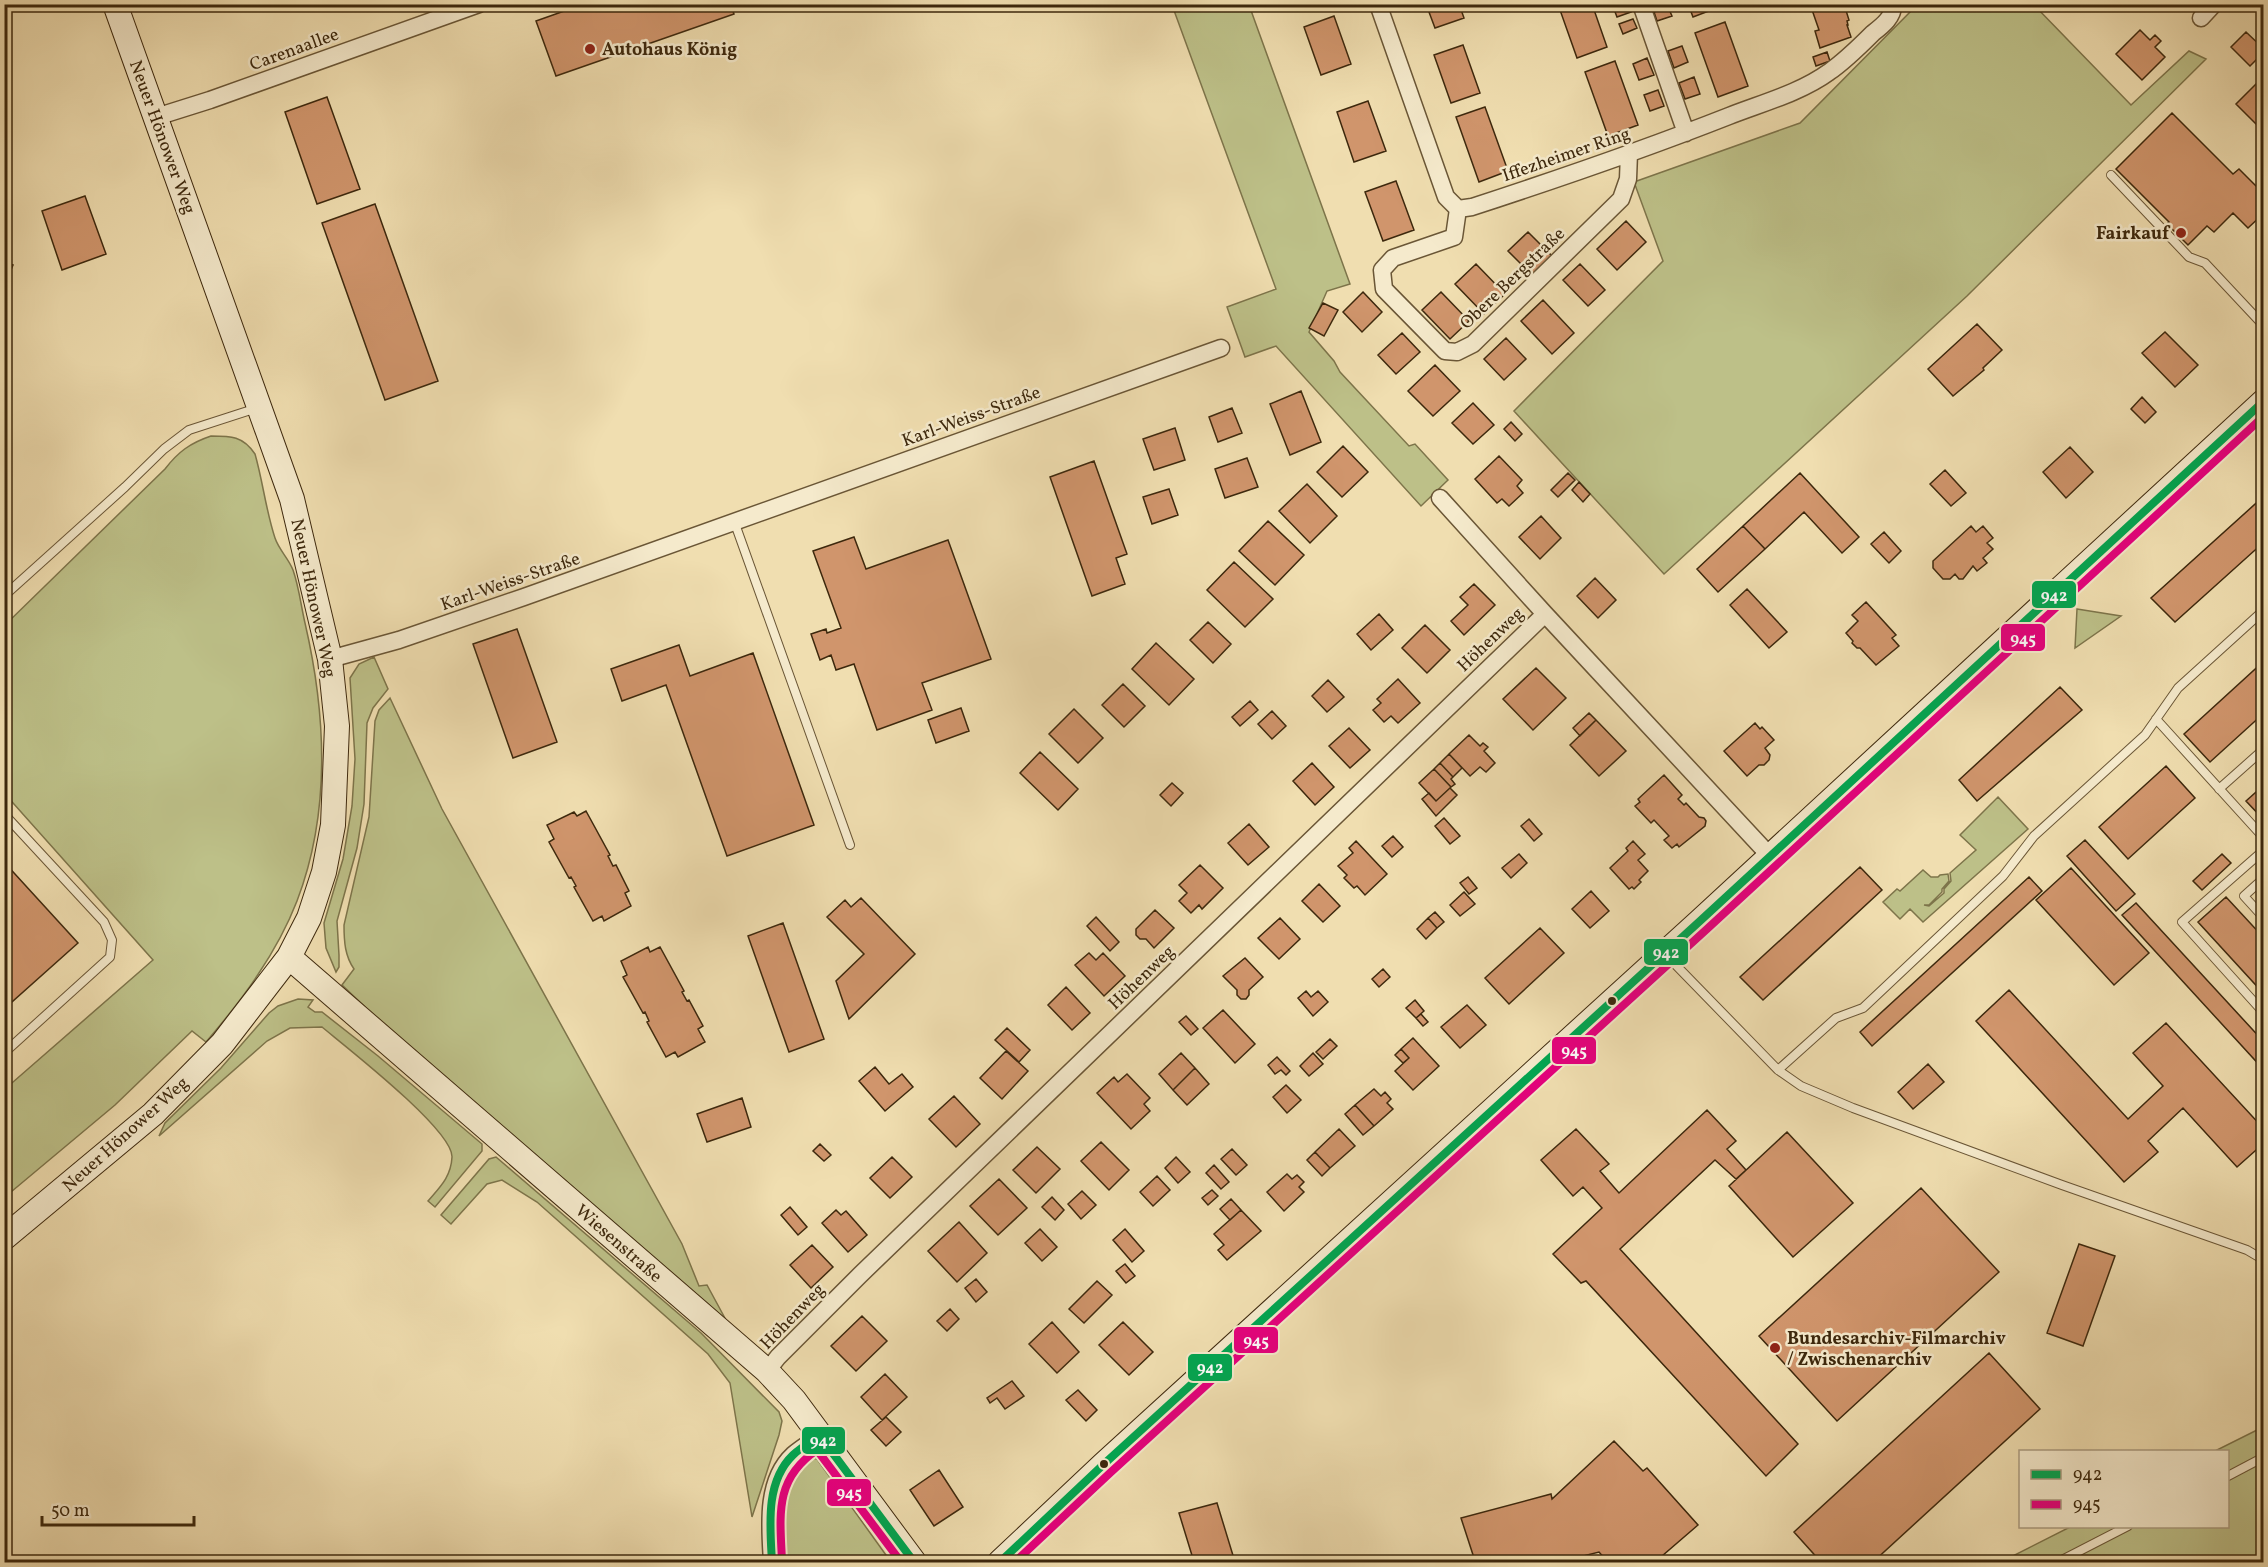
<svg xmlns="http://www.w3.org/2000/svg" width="2268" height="1567" font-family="Vollkorn,serif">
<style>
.green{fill:#bdc088;stroke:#7d744a;stroke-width:1.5}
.building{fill:#d0956c;stroke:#3d280d;stroke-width:1.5}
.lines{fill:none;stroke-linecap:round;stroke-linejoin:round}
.lane-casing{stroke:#6a5636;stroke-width:10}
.street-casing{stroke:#6a5636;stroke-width:19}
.secondary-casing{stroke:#3d280d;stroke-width:26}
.lane{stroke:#f5eacc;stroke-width:8}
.street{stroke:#f5eacc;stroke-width:16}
.secondary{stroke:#f5eacc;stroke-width:24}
.bus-1-casing{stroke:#f5eacc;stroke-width:12}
.bus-2-casing{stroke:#f5eacc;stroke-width:12}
.bus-1{stroke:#00a651;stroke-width:8}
.bus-2{stroke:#e5007d;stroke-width:8}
.poi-dot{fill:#8f2418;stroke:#f5eacc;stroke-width:2}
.bus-dot{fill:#3d280d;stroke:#f5eacc;stroke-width:2}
.labels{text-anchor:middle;stroke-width:5;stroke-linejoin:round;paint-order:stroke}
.street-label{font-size:18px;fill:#3d280d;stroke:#f5eacc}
.poi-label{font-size:18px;font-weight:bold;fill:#3d280d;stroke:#f5eacc;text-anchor:start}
.line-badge{stroke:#f5eacc;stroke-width:2}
.badge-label{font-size:16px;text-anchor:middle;font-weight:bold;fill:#fff}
</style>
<rect width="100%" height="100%" fill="#f0deb0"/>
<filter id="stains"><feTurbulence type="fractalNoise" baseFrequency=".00333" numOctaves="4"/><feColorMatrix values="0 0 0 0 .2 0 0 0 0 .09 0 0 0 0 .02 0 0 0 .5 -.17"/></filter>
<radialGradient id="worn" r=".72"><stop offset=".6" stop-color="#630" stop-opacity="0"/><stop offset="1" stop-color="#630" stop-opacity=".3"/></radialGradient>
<path class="green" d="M1172,5h77l101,279 -23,7 -18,41 25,29 6,11 69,74 6,-2 33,36 -27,26 -145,-160 -31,11 -18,-50 49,-18z
M1917,5h117l97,100 58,-54 17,8 -239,237 -303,278 -150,-163 149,-150 -29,-79 166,-59z
M211,436c20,0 32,0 44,18 8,28 11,57 20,84 4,12 14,21 18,32 6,17 8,36 12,53 21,91 26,189 -8,278 -20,52 -55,99 -91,141l-14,-11 -77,74 -110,92v-108l148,-129 -148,-166v-169l160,-156c13,-17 25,-26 46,-33z
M2077,609l44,7 -46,32z
M374,657l14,32 -15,19 -6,15 -3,81 -7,44 -20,73 2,34v12l-3,5 -10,-24 -2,-25 19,-64 9,-53 3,-47 -5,-81 9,-14z
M390,698l52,111 240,435 17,42 8,-1 19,35 -324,-278 -60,-57 12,-16c-9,-13 -10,-27 -10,-44l25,-108 6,-96 4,-11z
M1998,797l30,32 -105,93 -13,-13 -10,10 -17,-17 14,-13 3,2 23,-21 8,7h7l2,-2 8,-1 1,7 -7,8v3l-13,13h-5l5,1 15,-13v-4l7,-8 -1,-8 26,-23 -16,-15z
M298,999l15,1 -5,7 7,5h7l56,44 104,88v7l-47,56 -7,-6c12,-14 23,-24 24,-44 1,-27 -106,-110 -130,-130l-32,1 -23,13 -108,95 6,-13 56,-55 48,-55 9,-7z
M496,1157l205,176 78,79 3,9 -3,14 -27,82 -22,-134 -22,-29 -171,-152 -35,-22 -15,4 -36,40 -10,-9 48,-56z
M2263,1427v135h-262l69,-35 158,-1v-74l-13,-1z
M812,1458l5,1 74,103h-111c1,-30 -7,-94 32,-104z"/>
<path class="building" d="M584,4h147l3,10 -178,62 -20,-55z
M1426,4h33l5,14 -29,10z
M1575,4h17l15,43 -30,11 -17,-48z
M1612,4h16l3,8 -14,5z
M1688,4h34v2l-29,11z
M1810,4h34l5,16 -2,1 1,4h-1l4,12 -31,11 -5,-17 4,-1z
M1668,7l4,9 -15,5 -3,-9z
M1334,16l17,48 -30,11 -17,-48z
M1633,19l4,9 -14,6 -4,-10z
M1725,22l23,64 -30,11 -23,-64z
M2140,30l10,10 5,-5 6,6 -6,6 10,10 -23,23 -26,-26z
M2246,32l18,17v3l-14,14 -19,-19z
M1463,45l17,48 -29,10 -17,-48z
M1682,46l6,16 -14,6 -6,-17z
M1827,52l3,9 -14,5 -3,-9z
M1647,58l7,17 -15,5 -6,-16z
M1615,61l23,64 -30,11 -23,-64z
M1694,77l6,17 -15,5 -6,-16z
M2263,77l1,1v54l-28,-28z
M1658,90l6,16 -14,5 -6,-16z
M327,97l33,92 -43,15 -32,-92z
M1368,101l18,50 -32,11 -17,-50z
M1485,107l23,64 -29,11 -23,-65z
M2172,113l61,61 6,-5 25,25v19l-16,15 -15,-15 -19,19 -7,-6 -19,19 -21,-21 2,-2 -53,-53z
M1396,181l18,49 -31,11 -18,-49z
M85,196l21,58 -44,16 -20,-59z
M375,204l63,177 -53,19 -63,-177z
M1626,221l20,21 -29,28 -20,-21z
M1528,232l24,24 -20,19 -24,-24z
M4,262l9,3 -9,22z
M1476,264l29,30 -21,20 -29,-30z
M1580,264l25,26 -17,16 -25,-26z
M1363,292l19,20 -20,20 -19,-20z
M1441,292l28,29 -19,18 -28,-29z
M1543,300l31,33 -22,21 -31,-33z
M1323,303l15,7 -14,26 -15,-8z
M1977,324l25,26 -19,18 1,2 -31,26 -25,-27z
M2165,332l33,33 -23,22 -33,-34z
M1402,333l18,19 -24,22 -18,-19z
M1506,338l20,21 -22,21 -20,-21z
M1435,365l25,26 -27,25 -25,-25z
M1301,391l20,51 -31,13 -20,-51z
M2142,397l14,15 -11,11 -14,-14z
M1473,403l21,22 -21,19 -21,-21z
M1232,408l10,25 -24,9 -9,-25z
M1511,422l11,12 -7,7 -11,-12z
M1175,428l10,32 -31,10 -11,-31z
M1343,446l25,26 -26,25 -25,-25z
M2070,447l23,25 -27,26 -23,-26z
M1499,456l23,24 -5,6 6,7 -14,13 -7,-7 -5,4 -22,-24z
M1247,458l11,29 -33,11 -10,-29z
M1094,461l33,93 -11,4 9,26 -33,12 -42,-119z
M1945,470l21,23 -15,13 -21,-22z
M1568,473l7,7 -17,17 -7,-7z
M1800,473l59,64 -17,16 -38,-41 -39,37 -22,-23z
M1579,482l11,12 -7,8 -11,-12z
M1307,484l30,32 -27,27 -31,-32z
M1169,489l9,26 -26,9 -9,-27z
M2264,496v46l-89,80 -24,-24z
M1541,516l20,22 -21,21 -21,-22z
M1268,521l36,34 -29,30 -36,-34z
M1743,526l22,23 -47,43 -21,-23z
M1971,526l5,6 7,-6 10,12 -6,5 6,6 -10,9 4,5 -10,8 -4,-5 -10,13h-4l-4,-5 -5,5h-7l-10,-11v-7z
M1884,532l17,19 -12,12 -18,-19z
M854,537l12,32 82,-29 43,119 -69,24 10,27 -55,20 -23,-66 -18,6 -5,-15 -11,5 -9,-26 15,-5 1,4 14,-5 -28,-77z
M1234,562l39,37 -28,28 -38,-37z
M1595,578l21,22 -18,18 -21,-22z
M1474,584l21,21 -31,30 -13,-14 17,-16 -8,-8z
M1747,589l40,43 -18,16 -39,-43z
M1866,602l30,33 -4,3 7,8 -23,19 -16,-17h-3l-5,-5 1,-2 -7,-8 12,-12 -6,-6z
M1379,614l14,16 -22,20 -14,-16z
M1208,622l23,22 -18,19 -23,-23z
M1425,625l25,25 -23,23 -25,-25z
M517,629l40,113 -44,16 -40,-114z
M1156,643l38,36 -25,26 -37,-36z
M679,645l11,31 63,-23 61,172 -87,31 -61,-171 -44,16 -11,-32z
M2264,661v52l-54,49 -26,-28z
M1536,668l30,30 -33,32 -30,-31z
M1398,679l22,24 -22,20 -7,-7 -7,6 -11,-12 8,-7 -4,-4z
M1328,680l16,17 -17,15 -15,-16z
M1123,684l22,22 -21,21 -22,-22z
M2060,687l22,23 -105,91 -18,-21z
M1250,701l8,9 -18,16 -8,-9z
M961,708l8,23 -33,12 -8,-23z
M1074,709l29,29 -25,25 -29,-29z
M1272,711l14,15 -14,13 -14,-15z
M1589,713l7,7 -16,16 -7,-8z
M1596,720l30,31 -27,25 -29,-31z
M1755,723l5,6 2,-2 12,13 -9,8 5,7 -1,5 -5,5h-5l-12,11 -23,-25z
M1349,728l21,22 -20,18 -21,-22z
M1469,735l11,11 3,-3 5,4 -4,4 11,12 -9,9 -6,-5 -10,9 -21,-22z
M1040,752l38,37 -20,21 -38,-37z
M1449,754l13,14 -9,9 -13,-14z
M1312,763l22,24 -19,18 -22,-24z
M1440,763l13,14 -2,2 4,5 -4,3 -17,-18z
M2166,766l29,32 -67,61 -29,-32z
M1434,769l17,18 -15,14 -17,-18z
M1664,775l18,20 -4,4 6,6 2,-2 13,14 5,1 2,3 -1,5 -26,21 -2,-3 -5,4 -8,-8 5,-4 -15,-16 -3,3 -16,-17 5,-4 -2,-3z
M1172,783l11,10 -12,13 -11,-11z
M2264,785v35l-18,-19z
M1450,788l7,7 -21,21 -14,-17 7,-6 7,8z
M586,811l24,44 -2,1 5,10 3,-1 13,26 -4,2 6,13 -27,15 -2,-5 -9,5 -19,-34 2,-1 -5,-9 -2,1 -20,-36 5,-3 -7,-14 27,-13 3,4z
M1444,818l16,18 -10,8 -15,-18z
M1529,819l13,15 -8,7 -13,-15z
M1249,824l20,23 -21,18 -20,-22z
M1393,836l10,11 -11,10 -10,-11z
M2085,840l50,54 -19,17 -49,-55z
M1356,841l31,33 -22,21 -8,-9 -3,2 -10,-10 3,-3 -9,-9 15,-13 -4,-5z
M1633,841l12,13 -7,6 10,11 -9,9 2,2 -7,7 -2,-2 -3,2 -19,-21 18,-17 -2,-3z
M1519,854l8,9 -16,15 -9,-10z
M2222,854l9,9 -29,27 -9,-9z
M4,862l74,81 -74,66z
M1200,865l23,23 -21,21 -3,-4 -8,8 -12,-12 8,-8 -8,-8z
M1860,867l22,23 -119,110 -23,-23z
M2071,868l78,85 -35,32 -78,-85z
M1468,877l9,11 -8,6 -9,-11z
M2029,877l13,14 -170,155 -12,-14z
M1319,884l21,22 -17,16 -21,-21z
M1591,891l18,20 -19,17 -18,-19z
M1464,892l11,12 -15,12 -10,-11z
M2226,897l38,41v56l-66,-72z
M861,898l54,56 -66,65 -13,-38 28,-27 -37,-37 18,-17 6,7z
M2136,903l128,139v28l-142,-155z
M1155,910l19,18 -20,20 -8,-9h-6l-4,-4v-6z
M1435,912l9,10 -7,6 -9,-10z
M1096,917l23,25 -9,9 -23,-25z
M1280,918l20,21 -21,20 -21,-21z
M1428,918l9,10 -11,11 -9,-10z
M783,923l41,116 -35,13 -41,-116z
M1540,928l24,25 -55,51 -24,-26z
M648,947l2,5 10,-5 24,44 -2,1 5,9 2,-1 14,26 -5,3 7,13 -27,15 -3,-5 -9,5 -19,-35 2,-1 -4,-9 -2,1 -20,-36 4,-2 -6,-14z
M1089,953l7,7 7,-7 22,23 -21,20 -29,-31z
M1245,958l18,19 -14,13v5l-3,4h-5l-4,-4v-5l-14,-14z
M1383,969l7,8 -11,10 -7,-8z
M1066,987l24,26 -18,17 -24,-25z
M2009,990l119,129 35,-33 -30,-33 33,-30 98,106v14l-27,24 -54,-59 -35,33 10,11 -34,30 -148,-161z
M1306,991l5,6 7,-6 10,11 -15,14 -15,-18z
M1415,1000l9,11 -8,7 -10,-10z
M1467,1005l19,20 -26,23 -19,-21z
M1223,1010l32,34 -20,19 -32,-35z
M1421,1014l7,8 -5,4 -7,-8z
M1186,1016l12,13 -7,6 -12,-13z
M1007,1028l23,22 -11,12 -24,-22z
M1413,1038l26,28 -26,24 -18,-19 14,-13 -8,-9z
M1330,1039l7,7 -14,13 -7,-7z
M1401,1049l8,9 -6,5 -8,-8z
M1006,1051l22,20 -26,28 -22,-21z
M1181,1053l14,15 -22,22 -14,-16z
M1313,1053l10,11 -14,12 -9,-10z
M1277,1057l13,14 -4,4 -5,-5 -6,4 -7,-9z
M1928,1064l16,18 -31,27 -15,-17z
M875,1067l14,17 13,-10 11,13 -28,24 -26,-30z
M1195,1068l14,16 -22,21 -14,-15z
M1127,1074l23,24 -6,6 6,7 -19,18 -34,-36 17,-16 4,5z
M1286,1085l15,15 -14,13 -14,-16z
M1374,1089l7,7 4,-4 6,7 -4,4 6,6 -19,17 -19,-21z
M954,1096l26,28 -24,23 -27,-28z
M742,1098l9,29 -44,15 -10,-28z
M1355,1105l19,21 -11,9 -18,-21z
M1707,1110l29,31 -9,8 19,21 -10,9 -21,-19 -95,89 178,195 -32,32 -180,-195 -5,2 -28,-29 49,-46 -19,-21 -10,9 -32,-36 35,-31 33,35 -9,7 19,22z
M1339,1129l16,17 -25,22 -15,-16z
M1787,1132l66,71 -60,54 -64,-71z
M1101,1142l28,28 -20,20 -28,-29z
M820,1144l11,11 -7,6 -11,-10z
M1037,1147l23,22 -24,24 -23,-23z
M1232,1149l15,16 -11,10 -15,-16z
M1315,1152l15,16 -8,8 -15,-16z
M892,1157l20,20 -22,21 -20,-20z
M1176,1157l14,15 -12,11 -13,-15z
M1214,1165l15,17 -8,7 -15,-16z
M1287,1174l5,5 5,-4 7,7 -5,5 5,5 -20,19 -17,-19z
M1157,1176l13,14 -17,16 -13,-14z
M999,1179l28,29 -29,27 -28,-29z
M1921,1188l78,84 -162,149 -78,-85z
M1212,1190l6,6 -10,9 -6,-7z
M1082,1191l14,14 -15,14 -13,-15z
M1052,1197l12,13 -9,10 -13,-13z
M1231,1199l10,11 -11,10 -10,-11z
M790,1207l17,20 -9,8 -17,-20z
M836,1210l5,5 5,-4 21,24 -19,17 -26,-29z
M1241,1210l20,21 -34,29 -9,-10 6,-5 -10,-11z
M959,1222l28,31 -30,29 -29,-31z
M1040,1229l17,18 -15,14 -17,-18z
M1125,1229l19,22 -12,11 -19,-22z
M2079,1244l36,12 -32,90 -36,-13z
M812,1245l21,22 -22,21 -21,-23z
M1125,1264l10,12 -9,7 -10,-12z
M976,1279l11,13 -11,10 -11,-14z
M1097,1281l15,14 -28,28 -15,-14z
M950,1309l9,10 -12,12 -10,-10z
M862,1316l25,25 -31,30 -25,-25z
M1052,1322l27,30 -22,21 -28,-29z
M1123,1322l30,30 -24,23 -30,-30z
M1989,1353l51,56 -167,153h-52l-27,-30z
M885,1374l22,23 -25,23 -21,-23z
M1012,1381l12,15 -19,13 -8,-11 -7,5 -3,-5z
M1078,1390l19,20 -11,11 -20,-21z
M886,1417l15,15 -15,14 -15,-16z
M1614,1441l29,30 4,-3 51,57 -43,37h-47l-9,-10 -16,4 2,6h-117l7,-1 -14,-43 90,-24 1,5z
M939,1470l24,37 -29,19 -24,-36z
M1217,1503l18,59h-41l-15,-49z"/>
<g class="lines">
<defs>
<path id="lane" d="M2111,175l78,82 16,6 59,63
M734,521l116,324
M4,596l121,-109 39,-38 25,-19 68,-22
M2156,719l108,119
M2219,789l45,-40
M4,814l100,108 8,18 -2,17 -106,96
M2264,850l-82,72 82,91
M2264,878l-20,18 20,22
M1666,955l112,115 23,16 52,22 209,77 185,65 17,10
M1778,1070l58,-52 27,-10 140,-132 31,-40 111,-101 33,-47 86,-78
M2228,1476l36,-19
M2058,1562l70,-36"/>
<path id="street" d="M1378,4l68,193 12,12
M1641,4l45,129
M2201,18l13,-14
M156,117l54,-17 269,-96
M1458,209l-4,28 -61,21 -11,12 2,19 61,62 12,1 16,-8 148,-145 7,-20 1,-26
M1458,209l14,-2c86,-28 173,-58 257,-91 33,-13 71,-23 100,-44 16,-11 30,-25 44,-39 9,-7 21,-16 20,-29
M1440,498l105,116 225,242
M330,659l69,-19 125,-43 697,-249
M767,1371l11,-14 82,-82 685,-661
M772,1562c-2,-34 -7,-81 21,-107 8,-7 18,-13 27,-19"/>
<path id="secondary" d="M289,957l478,414 27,29 120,162
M4,1238l149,-124 69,-70 67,-87 20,-39 15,-46 9,-47 4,-99 -7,-67 -38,-160 -177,-495
M1000,1562l104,-98 596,-543 564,-520"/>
</defs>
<use href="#lane" class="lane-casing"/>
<use href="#street" class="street-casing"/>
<use href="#secondary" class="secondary-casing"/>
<use href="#lane" class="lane"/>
<use href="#street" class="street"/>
<use href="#secondary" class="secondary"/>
<defs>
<path id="bus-1" d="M772,1562c-2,-36 -7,-80 21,-107 8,-8 18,-13 27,-19l94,126
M1000,1562l104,-98 596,-543 564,-520"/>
<path id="bus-2" d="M782,1561c-2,-46 -8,-82 35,-111l84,112
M1015,1562l96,-90 596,-543 557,-513"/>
</defs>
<use href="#bus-1" class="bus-1-casing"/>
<use href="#bus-2" class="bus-2-casing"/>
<use href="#bus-1" class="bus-1"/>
<use href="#bus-2" class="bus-2"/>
</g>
<g class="poi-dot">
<circle cx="590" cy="49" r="6"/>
<circle cx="2181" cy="233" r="6"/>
<circle cx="1775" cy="1348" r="6"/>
</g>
<g class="bus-dot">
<circle cx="1612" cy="1001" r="5"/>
<circle cx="1104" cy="1464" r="5"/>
</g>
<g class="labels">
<g class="street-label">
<text transform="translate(294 49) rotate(-20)" y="6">Carenaallee</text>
<text transform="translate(163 137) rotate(70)" y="6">Neuer Hönower Weg</text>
<text transform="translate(1566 154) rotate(-19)" y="6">Iffezheimer Ring</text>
<text transform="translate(1512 278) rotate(-44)" y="6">Obere Bergstraße</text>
<text transform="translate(971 416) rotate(-20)" y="6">Karl-Weiss-Straße</text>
<text transform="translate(510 581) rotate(-19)" y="6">Karl-Weiss-Straße</text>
<text transform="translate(314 598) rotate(78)" y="6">Neuer Hönower Weg</text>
<text transform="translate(1490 639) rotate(-44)" y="6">Höhenweg</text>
<text transform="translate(1141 977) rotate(-44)" y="6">Höhenweg</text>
<text transform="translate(125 1134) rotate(-42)" y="6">Neuer Hönower Weg</text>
<text transform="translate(619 1243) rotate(41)" y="6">Wiesenstraße</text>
<text transform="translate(792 1316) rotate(-46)" y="6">Höhenweg</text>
</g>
<g class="poi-label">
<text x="602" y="55">Autohaus König</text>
<text x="2169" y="239" text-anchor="end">Fairkauf</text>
<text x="1787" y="1344">Bundesarchiv-Filmarchiv<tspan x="1787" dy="21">/ Zwischenarchiv</tspan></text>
</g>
</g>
<g class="line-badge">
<rect x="2031" y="580" width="46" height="29" rx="6" fill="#00a651"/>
<rect x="2000" y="623" width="46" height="29" rx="6" fill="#e5007d"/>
<rect x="1643" y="938" width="46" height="28" rx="6" fill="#00a651"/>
<rect x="1551" y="1036" width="46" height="29" rx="6" fill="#e5007d"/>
<rect x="1233" y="1326" width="46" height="28" rx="6" fill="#e5007d"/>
<rect x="1187" y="1353" width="46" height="29" rx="6" fill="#00a651"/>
<rect x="801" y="1426" width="45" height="29" rx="6" fill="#00a651"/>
<rect x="826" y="1478" width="46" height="29" rx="6" fill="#e5007d"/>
</g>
<g class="badge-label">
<text x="2054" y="601">942</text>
<text x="2023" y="644">945</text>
<text x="1666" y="958">942</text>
<text x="1574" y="1056">945</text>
<text x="1256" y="1346">945</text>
<text x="1210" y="1373">942</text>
<text x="823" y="1446">942</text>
<text x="849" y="1498">945</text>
</g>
<rect width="2268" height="1567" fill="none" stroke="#f0deb0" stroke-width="24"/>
<rect x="6" y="6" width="2256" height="1555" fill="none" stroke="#3d280d" stroke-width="3"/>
<rect x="12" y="12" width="2244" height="1543" fill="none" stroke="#3d280d" stroke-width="1.5"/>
<rect x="2019" y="1450" width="210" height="78" fill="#f5eacc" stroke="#ab9c80" stroke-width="1.5"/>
<rect x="2031" y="1470" width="30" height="9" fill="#00a651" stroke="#ab9c80" stroke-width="1.5"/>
<text x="2073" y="1480" font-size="18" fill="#3d280d">942</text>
<rect x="2031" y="1500" width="30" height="9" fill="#e5007d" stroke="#ab9c80" stroke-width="1.5"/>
<text x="2073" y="1510" font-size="18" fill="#3d280d">945</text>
<path d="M42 1516v9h152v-9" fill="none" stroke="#3d280d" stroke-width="3"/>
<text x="51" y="1516" font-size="18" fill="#3d280d" stroke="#f5eacc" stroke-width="4.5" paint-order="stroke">50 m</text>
<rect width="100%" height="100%" filter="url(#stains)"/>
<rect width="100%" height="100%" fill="url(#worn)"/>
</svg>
